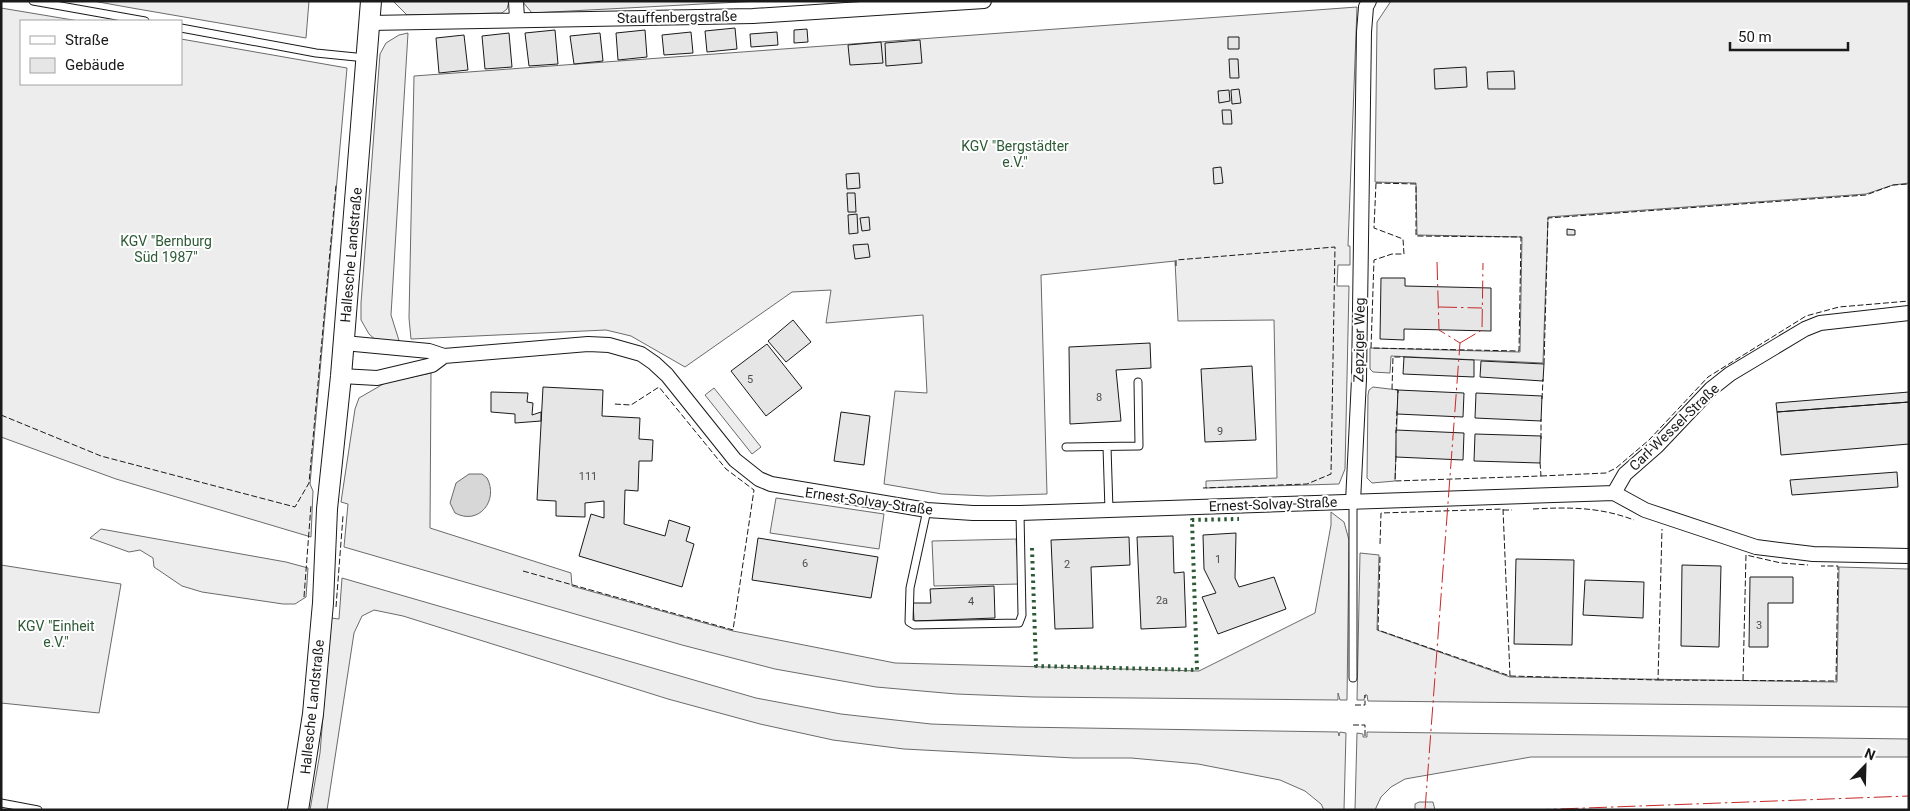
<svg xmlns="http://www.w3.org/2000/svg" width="1910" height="811" font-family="Roboto,sans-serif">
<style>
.built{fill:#ededed;stroke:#6a6a6a}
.water{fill:#d7d7d7;stroke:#6a6a6a}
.building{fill:#e6e6e6;stroke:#1a1a1a}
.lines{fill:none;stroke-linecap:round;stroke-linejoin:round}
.service-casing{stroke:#1a1a1a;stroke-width:9}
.minor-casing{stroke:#1a1a1a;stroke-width:16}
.secondary-casing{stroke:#1a1a1a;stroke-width:22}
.service{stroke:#fff;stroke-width:7}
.minor{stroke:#fff;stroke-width:14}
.secondary{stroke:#fff;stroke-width:20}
.hedge{stroke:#2b5a34;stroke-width:4;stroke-dasharray:2.5 4;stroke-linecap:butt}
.fence{stroke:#1a1a1a;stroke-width:1;stroke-dasharray:6 2.5;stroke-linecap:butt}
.power{stroke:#c62828;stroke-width:1;stroke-dasharray:18 4 2.5 4;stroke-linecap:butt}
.labels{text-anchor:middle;stroke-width:4;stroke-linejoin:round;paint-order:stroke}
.number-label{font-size:11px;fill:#4d4d4d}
.street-label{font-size:14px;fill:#1a1a1a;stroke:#fff}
.park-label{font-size:14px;fill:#2b5a34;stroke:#fff}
</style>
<rect width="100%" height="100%" fill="#fff"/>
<path class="built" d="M93,1h216l-3,37 -174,-30z
M393,1h116l-2,8 -5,4 -95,2z
M522,1h237l-227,12z
M1391,1h518v182l-16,2 -27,9 -318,23 -5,146 -152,-7 -1,17 -17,-1 -3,-3v-21l150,4 2,-115 -105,-2 -1,-52 -41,-1 2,-160z
M1357,7l-9,239h2v19h-12l-1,21h12l-4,183 -6,15 -133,4v-7l71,-3 -3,-158 -96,1 -3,-60 -134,14 6,219 -59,2 -46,-2 -58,-10 11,-93 32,2 -4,-78 -97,8 5,-33 -39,2 -107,75 -54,-31 -25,-6 -195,9 -2,-21 5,-242z
M1,8l78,13h-58v63h160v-45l166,29 -37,416 3,7 -2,46 -195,-58 -115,-42z
M408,33l-17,282 10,32 -22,-4 -10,-9 -8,-14v-17l19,-249 6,-11 13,-8z
M431,373l-1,155 141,45 1,13 161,45 162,32 304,8 116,-58 16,-88v-13l13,10 5,18 -2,160h-7l-2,-7v7l-304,-3 -78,-3 -80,-7 -101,-18 -93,-24 -338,-98 4,-43 -7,-2 14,-93 4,-11 26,-15z
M1373,387l25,3 -3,91 -23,2 -5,-5 1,-83 1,-5z
M714,388l47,59 -9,7 -47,-59z
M776,498l108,16 -5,35 -109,-16z
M101,529l185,33 22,6 -2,29 -11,7h-12l-81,-12 -20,-6 -28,-19 -1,-9 -13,-8 -11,2 -39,-14z
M1016,539l3,45 -85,2 -2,-45z
M1360,553l19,2 -2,75 133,47 327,5 2,-115 70,2v138l-541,-6 -1,-6h-2l-1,5h-7z
M1,565l120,19 -22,129 -98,-10z
M342,578l414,120 85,16 90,10 87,3 320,5 1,4 1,-4 6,1 -2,77h-20l-3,-6 -16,-13 -25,-11 -82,-16 -67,-6h-57l-170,-9 -71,-9 -73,-16 -92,-25 -265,-83 -29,-6 -12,6 -8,17 -27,177h-17l10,-57 11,-135 8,1z
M1367,732l542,7v18h-378l-126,22 -14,8 -10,10 -6,13h-20l2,-77 6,1v3h4z
M1419,802h14l2,8h-20v-6z"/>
<path class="water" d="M469,474h13l5,4c12,22 -8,48 -32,35l-5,-10 6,-20z"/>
<path class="building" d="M735,28l2,21 -30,3 -2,-21z
M807,29l1,13 -14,1v-13z
M555,30l3,34 -29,2 -4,-33z
M645,30l2,27 -29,3 -2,-27z
M691,32l2,21 -29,2 -2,-20z
M777,32l1,13 -27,2 -1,-13z
M509,33l3,34 -27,2 -3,-33z
M600,33l3,28 -29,3 -4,-28z
M464,35l4,35 -29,3 -3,-35z
M1228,37h11v12h-11z
M920,40l2,23 -36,3 -1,-23z
M881,42l2,21 -33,2 -2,-20z
M1229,59h9l1,19h-9z
M1466,67l1,20 -32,2 -1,-20z
M1514,71l1,18h-27l-1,-17z
M1239,89l2,14 -9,1 -1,-14z
M1229,90l1,11 -11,2 -1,-12z
M1222,110h9l1,14h-9z
M1221,167l2,16 -9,1 -1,-16z
M859,173l1,15 -13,1 -1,-15z
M847,193h8l1,19h-8z
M857,214l1,19 -9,1 -1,-19z
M869,217l1,13 -8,1 -2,-13z
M1567,229l8,1v5h-8z
M868,244l2,13 -15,2 -2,-14z
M1381,278h24v8l86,2v43l-87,-2v11l-24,-1z
M793,320l18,22 -25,20 -18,-21z
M1150,343l1,25 -35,2 5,51 -51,3 -1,-77z
M767,344l35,44 -36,28 -35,-45z
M1404,357l70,3v17l-71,-3z
M1481,361l63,3 -1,17 -63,-4z
M1252,366l4,74 -51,2 -4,-73z
M543,387l60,3 -1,26 38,2 -1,21 14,1 -1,21h-13l-1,30 -13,-1 -1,34 41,12 4,-16 21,7 -4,14 8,3 -12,43 -103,-31 12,-42 13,4v-17l-19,2v14l-29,-1v-15l-19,-1z
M1398,390l66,3 -1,24 -66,-3z
M491,392l37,1 -1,9 6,1 -1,12 9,-3v9l-26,2v-9l-24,-2z
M1909,392v10l-132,10 -1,-9z
M1476,393l66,3 -1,25 -66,-3z
M1909,402v42l-128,11 -4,-43z
M841,412l29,4 -6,49 -30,-4z
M1396,430l68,3 -1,27 -67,-3z
M1475,434l66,2 -1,27 -66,-2z
M1897,472l1,15 -106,8 -2,-15z
M1236,533l-1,45 4,9 35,-10 12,32 -68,25 -16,-37 14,-4 -12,-24 -1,-34z
M1173,536l1,37 10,-1 2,55 -45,2 -4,-92z
M1129,537l1,28 -39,2 2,61 -38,1 -4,-89z
M758,538l120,19 -7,41 -119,-18z
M1516,559l58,1 -2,85 -58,-1z
M1682,565l39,1 -2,81 -38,-1z
M1750,577h43v26h-25v44h-19z
M1585,580l59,2 -1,36 -60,-3z
M994,586l1,32 -81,3 -1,-18h18l-1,-14z"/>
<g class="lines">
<defs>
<path id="service" d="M33,1l112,20
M181,28l135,25 50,5
M1066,447l73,-1 -1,-64
M1107,447l2,63
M927,510l-17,78 -1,34 5,3 105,-2 3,-8 -2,-102
M1353,678v-176
M1,803l37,7"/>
<path id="minor" d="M516,1l1,18
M369,23l384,-7 231,-15
M344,343l85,8 15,5 144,-12 21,1 32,9 13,9 13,12 68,85 24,19 12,5 156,26 46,3h47l594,-20 31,17 111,37 57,7 96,2
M341,376l36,2 55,-13 12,-9
M1614,493l11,-19 32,-28 54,-57 19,-15 75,-45 15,-6 89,-10
M1353,502l6,-123 5,-347 2,-25 3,-6"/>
<path id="secondary" d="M298,810l15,-96 10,-111 4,-94 14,-133 30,-375"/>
</defs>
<use href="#service" class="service-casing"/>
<use href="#minor" class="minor-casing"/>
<use href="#secondary" class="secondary-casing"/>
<use href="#service" class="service"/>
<use href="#minor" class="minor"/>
<use href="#secondary" class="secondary"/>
<path class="hedge" d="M1032,548l4,118 161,4 -5,-150 47,-1"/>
<path class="fence" d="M1376,183l40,1v52l105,1 -2,114 -148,-3 3,-88 18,-6h12l-1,-15 -29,-11z
M1176,266v-6l159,-13 -4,227 -24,10 -104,4
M1544,364l4,-146 318,-23 27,-10 16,-1
M1398,393v-3l-6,-1 1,-32h11
M1542,399l1,-20
M1,415l100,41 194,51 14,-24 27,-298
M1396,433l1,-22
M1541,439v-20
M1396,456l-1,25 146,-5 -1,-14
M1541,476l65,-3 10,-5 33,-28 59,-63 98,-61 33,-9 70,-6
M1533,509c36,-2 67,-2 101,11
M1503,510h9
M1380,557l-2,73 132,46 -7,-167 -122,4 -1,31
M523,571l210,59 21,-140 -28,-21 -67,-82 -28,18 -17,-1
M304,597l7,-92
M336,607l7,-91
M1510,676l148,4 4,-151
M1658,680l178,1 2,-115h-17
M1743,680l3,-125 35,8 27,2
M1355,705h10v-10
M1353,725h12v11"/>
<path class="power" d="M1437,262l2,68 21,13
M1439,307l43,1
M1460,343l22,-13 1,-67
M1425,810l35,-467
M1532,810l377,-14"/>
</g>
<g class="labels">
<g class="number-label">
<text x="750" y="383">5</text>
<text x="1099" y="401">8</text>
<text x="1220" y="435">9</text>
<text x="588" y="480">111</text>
<text x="1218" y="563">1</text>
<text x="805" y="567">6</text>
<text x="1067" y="568">2</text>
<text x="1162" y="604">2a</text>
<text x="971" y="605">4</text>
<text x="1759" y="629">3</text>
</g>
<g class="street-label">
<text transform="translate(677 17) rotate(-1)" y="5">Stauffenbergstraße</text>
<text transform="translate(351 255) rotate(-85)" y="5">Hallesche Landstraße</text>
<text transform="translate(1359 340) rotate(-89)" y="5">Zepziger Weg</text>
<text transform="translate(1674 427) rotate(-44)" y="5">Carl-Wessel-Straße</text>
<text transform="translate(869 501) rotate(8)" y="5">Ernest-Solvay-Straße</text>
<text transform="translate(1273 504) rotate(-2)" y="5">Ernest-Solvay-Straße</text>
<text transform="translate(312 707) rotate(-84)" y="5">Hallesche Landstraße</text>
</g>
<g class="park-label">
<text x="1015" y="151">KGV "Bergstädter<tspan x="1015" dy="16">e.V."</tspan></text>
<text x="166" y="246">KGV "Bernburg<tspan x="166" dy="16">Süd 1987"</tspan></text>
<text x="56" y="631">KGV "Einheit<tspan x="56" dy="16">e.V."</tspan></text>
</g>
</g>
<rect width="1910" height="811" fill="none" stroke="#1a1a1a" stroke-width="5"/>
<rect x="20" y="20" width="162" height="65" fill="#ffffff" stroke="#a3a3a3"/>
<rect x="30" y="36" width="25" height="8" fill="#ffffff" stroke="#a3a3a3"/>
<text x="65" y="45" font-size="15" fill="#1a1a1a">Straße</text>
<rect x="30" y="58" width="25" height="15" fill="#e6e6e6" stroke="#a3a3a3"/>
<text x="65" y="70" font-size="15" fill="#1a1a1a">Gebäude</text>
<g transform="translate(1865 766) rotate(23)" stroke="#ffffff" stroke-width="4" paint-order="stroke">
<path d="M0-4L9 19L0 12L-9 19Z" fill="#1a1a1a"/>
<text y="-8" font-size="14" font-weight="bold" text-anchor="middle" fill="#1a1a1a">N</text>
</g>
<path d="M1730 42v8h118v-8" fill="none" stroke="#1a1a1a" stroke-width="2.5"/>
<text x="1738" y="42" font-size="15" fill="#1a1a1a" stroke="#ffffff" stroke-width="4" paint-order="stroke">50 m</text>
</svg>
